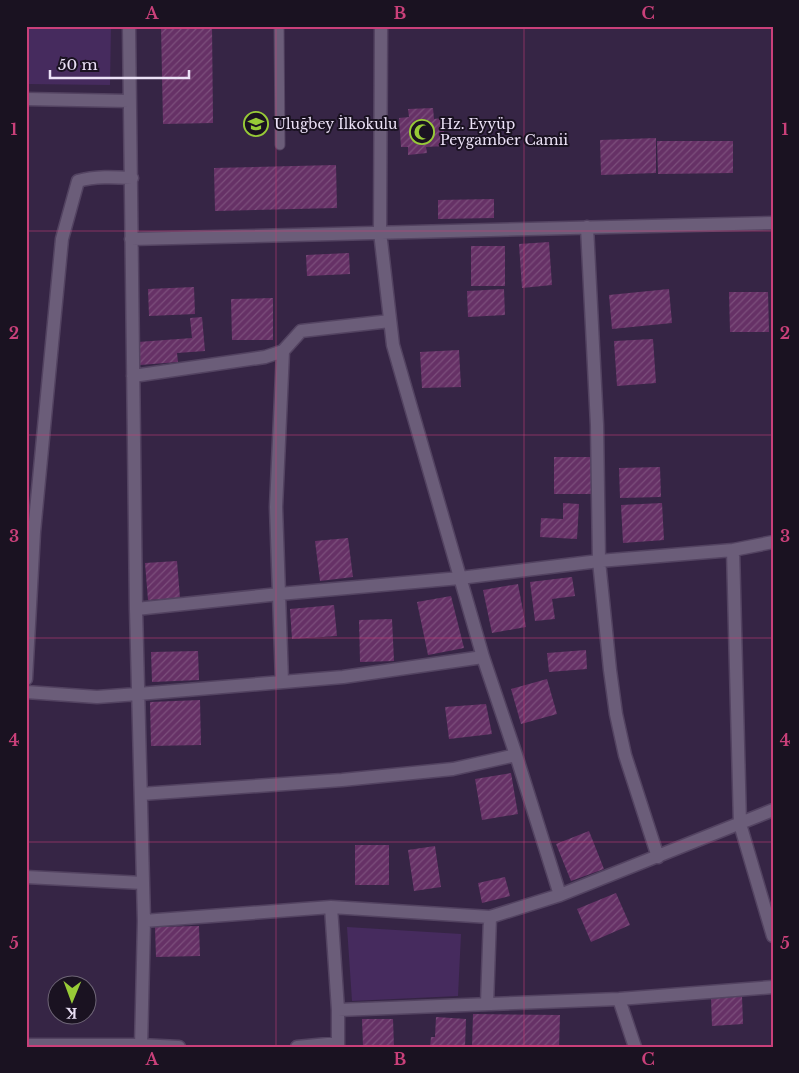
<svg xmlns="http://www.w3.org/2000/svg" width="799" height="1073" font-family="'Libre Baskerville',serif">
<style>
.green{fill:#462b5e}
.building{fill:url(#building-hatch)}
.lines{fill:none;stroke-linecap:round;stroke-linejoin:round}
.service-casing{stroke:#534361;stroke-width:11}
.minor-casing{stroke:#534361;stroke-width:15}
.service{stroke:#6b5d79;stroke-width:9}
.minor{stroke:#6b5d79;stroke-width:12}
.grid{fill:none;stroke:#ca407a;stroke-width:1;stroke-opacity:0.55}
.labels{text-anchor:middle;stroke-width:4;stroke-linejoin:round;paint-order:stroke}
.poi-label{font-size:14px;fill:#ebe1f6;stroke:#1a1221;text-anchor:start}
.neatline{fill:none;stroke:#ca407a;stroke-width:2}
.grid-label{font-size:16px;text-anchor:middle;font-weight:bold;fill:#ca407a}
</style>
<defs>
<pattern id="building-hatch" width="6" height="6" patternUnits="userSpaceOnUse" patternTransform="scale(1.25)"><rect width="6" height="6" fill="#663166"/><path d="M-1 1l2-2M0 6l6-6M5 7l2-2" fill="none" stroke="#7c4f7c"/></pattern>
</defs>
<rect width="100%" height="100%" fill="#362545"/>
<path class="green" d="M26,26h85l-1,59 -84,-1z
M347,927l114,7 -3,62 -106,5z"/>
<path class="building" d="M161,26h51l1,97 -50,1z
M433,108l1,11 9,-1 2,28 -19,1 1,6 -19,2v-8h-7l-2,-29 10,-1 -1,-8z
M656,138v35l-55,2 -1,-35z
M657,141h76v32l-75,1z
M336,165l1,43 -122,3 -1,-43z
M494,199v19l-56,1v-19z
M549,242l3,43 -30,3 -3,-44z
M471,246h34v40h-34z
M349,253l1,21 -43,2 -1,-21z
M194,287l1,27 -46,2 -1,-27z
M504,289l1,26 -37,2 -1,-26z
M669,289l3,34 -60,6 -3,-34z
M729,292h39l1,40h-39z
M273,298v42h-41l-1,-41z
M202,317l3,34 -28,2 1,9 -38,3 -2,-23 54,-4 -2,-20z
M653,339l3,44 -39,3 -3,-45z
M459,350l2,37 -39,1 -2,-36z
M554,457h37v37h-37z
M660,467l1,30 -41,1 -1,-30z
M563,503l16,1 -2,35 -37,-2 1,-19 22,1z
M662,503l2,37 -41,3 -2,-38z
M348,538l5,39 -33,4 -5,-40z
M177,561l3,37 -32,2 -3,-37z
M572,577l3,19 -23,3 3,20 -20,2 -5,-39z
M518,584l8,43 -34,6 -9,-43z
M451,596l13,52 -36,7 -11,-53z
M334,605l3,31 -45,3 -2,-30z
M392,619l2,42 -34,1 -1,-42z
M586,650l1,19 -38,3 -2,-19z
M198,651l1,29 -47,2 -1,-30z
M547,679l10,35 -36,10 -10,-35z
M200,700l1,45 -50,1 -1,-44z
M486,704l6,30 -43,5 -4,-32z
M511,773l7,41 -36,6 -7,-41z
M589,831l15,38 -33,12 -15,-37z
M355,845h34v40h-34z
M435,846l6,41 -27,4 -6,-41z
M505,877l5,19 -28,7 -4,-20z
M616,893l14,32 -39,17 -14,-33z
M199,926l1,30 -44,1 -1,-30z
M742,996l1,28 -31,2 -1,-29z
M473,1014l87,1 -1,32h-87z
M436,1017l30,2 -1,28h-35l1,-10h4z
M362,1019h31l1,28h-31z"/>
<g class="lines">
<defs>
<path id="service" d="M279,26l1,119"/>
<path id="minor" d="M129,26l7,583 8,312 -3,126
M381,26l-1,206 13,113 90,312 33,98 44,140
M26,99l103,2
M587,227l10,198 2,136 11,109 6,44 9,41 33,102
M131,239l642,-16
M133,376l132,-19 18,-6 18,-20 89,-10
M733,550l7,274 33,112
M136,609l143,-15 181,-16 139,-17 134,-11 40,-8
M26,679l8,-147 28,-293 16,-58c17,-5 36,-4 54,-3
M282,681l-6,-174 7,-156
M26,692l71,5 41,-3 205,-17 140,-20
M141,794l201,-14 111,-11 63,-14
M26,877l117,6
M331,907l7,103v37
M144,921l187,-14 159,10 70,-22 213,-85
M619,999l16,48
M487,1004l3,-87
M338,1010l281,-11 154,-12
M26,1045h115l38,2
M297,1047l41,-4"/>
</defs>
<use href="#service" class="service-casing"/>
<use href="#minor" class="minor-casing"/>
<use href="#service" class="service"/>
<use href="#minor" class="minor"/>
</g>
<path class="grid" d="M276,26v1021M524,26v1021M26,231h747M26,435h747M26,638h747M26,842h747"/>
<defs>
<symbol id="school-ring" viewBox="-11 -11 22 22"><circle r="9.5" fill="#1a1221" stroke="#98cb37" stroke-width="1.5"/><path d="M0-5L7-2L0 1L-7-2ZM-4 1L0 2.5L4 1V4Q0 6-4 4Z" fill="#98cb37"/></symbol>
<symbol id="mosque-ring" viewBox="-11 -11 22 22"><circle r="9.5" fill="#1a1221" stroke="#98cb37" stroke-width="1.5"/><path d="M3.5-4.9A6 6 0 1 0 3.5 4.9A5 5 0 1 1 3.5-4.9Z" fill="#98cb37"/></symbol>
</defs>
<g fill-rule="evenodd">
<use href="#school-ring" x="242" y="110" width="28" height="28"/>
<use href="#mosque-ring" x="408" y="118" width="28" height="28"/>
</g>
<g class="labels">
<g class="poi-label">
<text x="274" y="129">Uluğbey İlkokulu</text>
<text x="440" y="129">Hz. Eyyüp<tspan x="440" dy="16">Peygamber Camii</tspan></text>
</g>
</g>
<rect width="799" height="1073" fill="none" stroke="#1a1221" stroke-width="55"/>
<g transform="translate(72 1000) rotate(181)"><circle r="24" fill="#1a1221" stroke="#6e6576"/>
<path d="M0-4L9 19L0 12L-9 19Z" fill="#98cb37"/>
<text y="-8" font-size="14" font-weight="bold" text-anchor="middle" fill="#ebe1f6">K</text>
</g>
<path d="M50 70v8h139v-8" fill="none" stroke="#ebe1f6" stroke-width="2.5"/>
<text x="58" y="70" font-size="15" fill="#ebe1f6" stroke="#1a1221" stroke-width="4" paint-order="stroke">50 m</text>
<rect x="28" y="28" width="744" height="1018" class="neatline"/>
<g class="grid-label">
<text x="152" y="19">A</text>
<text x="400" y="19">B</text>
<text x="648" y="19">C</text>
<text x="14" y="135">1</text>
<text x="785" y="135">1</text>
<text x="14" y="339">2</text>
<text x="785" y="339">2</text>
<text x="14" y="542">3</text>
<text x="785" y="542">3</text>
<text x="14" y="746">4</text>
<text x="785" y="746">4</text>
<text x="14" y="949">5</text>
<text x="785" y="949">5</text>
<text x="152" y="1065">A</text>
<text x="400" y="1065">B</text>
<text x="648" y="1065">C</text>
</g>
</svg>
